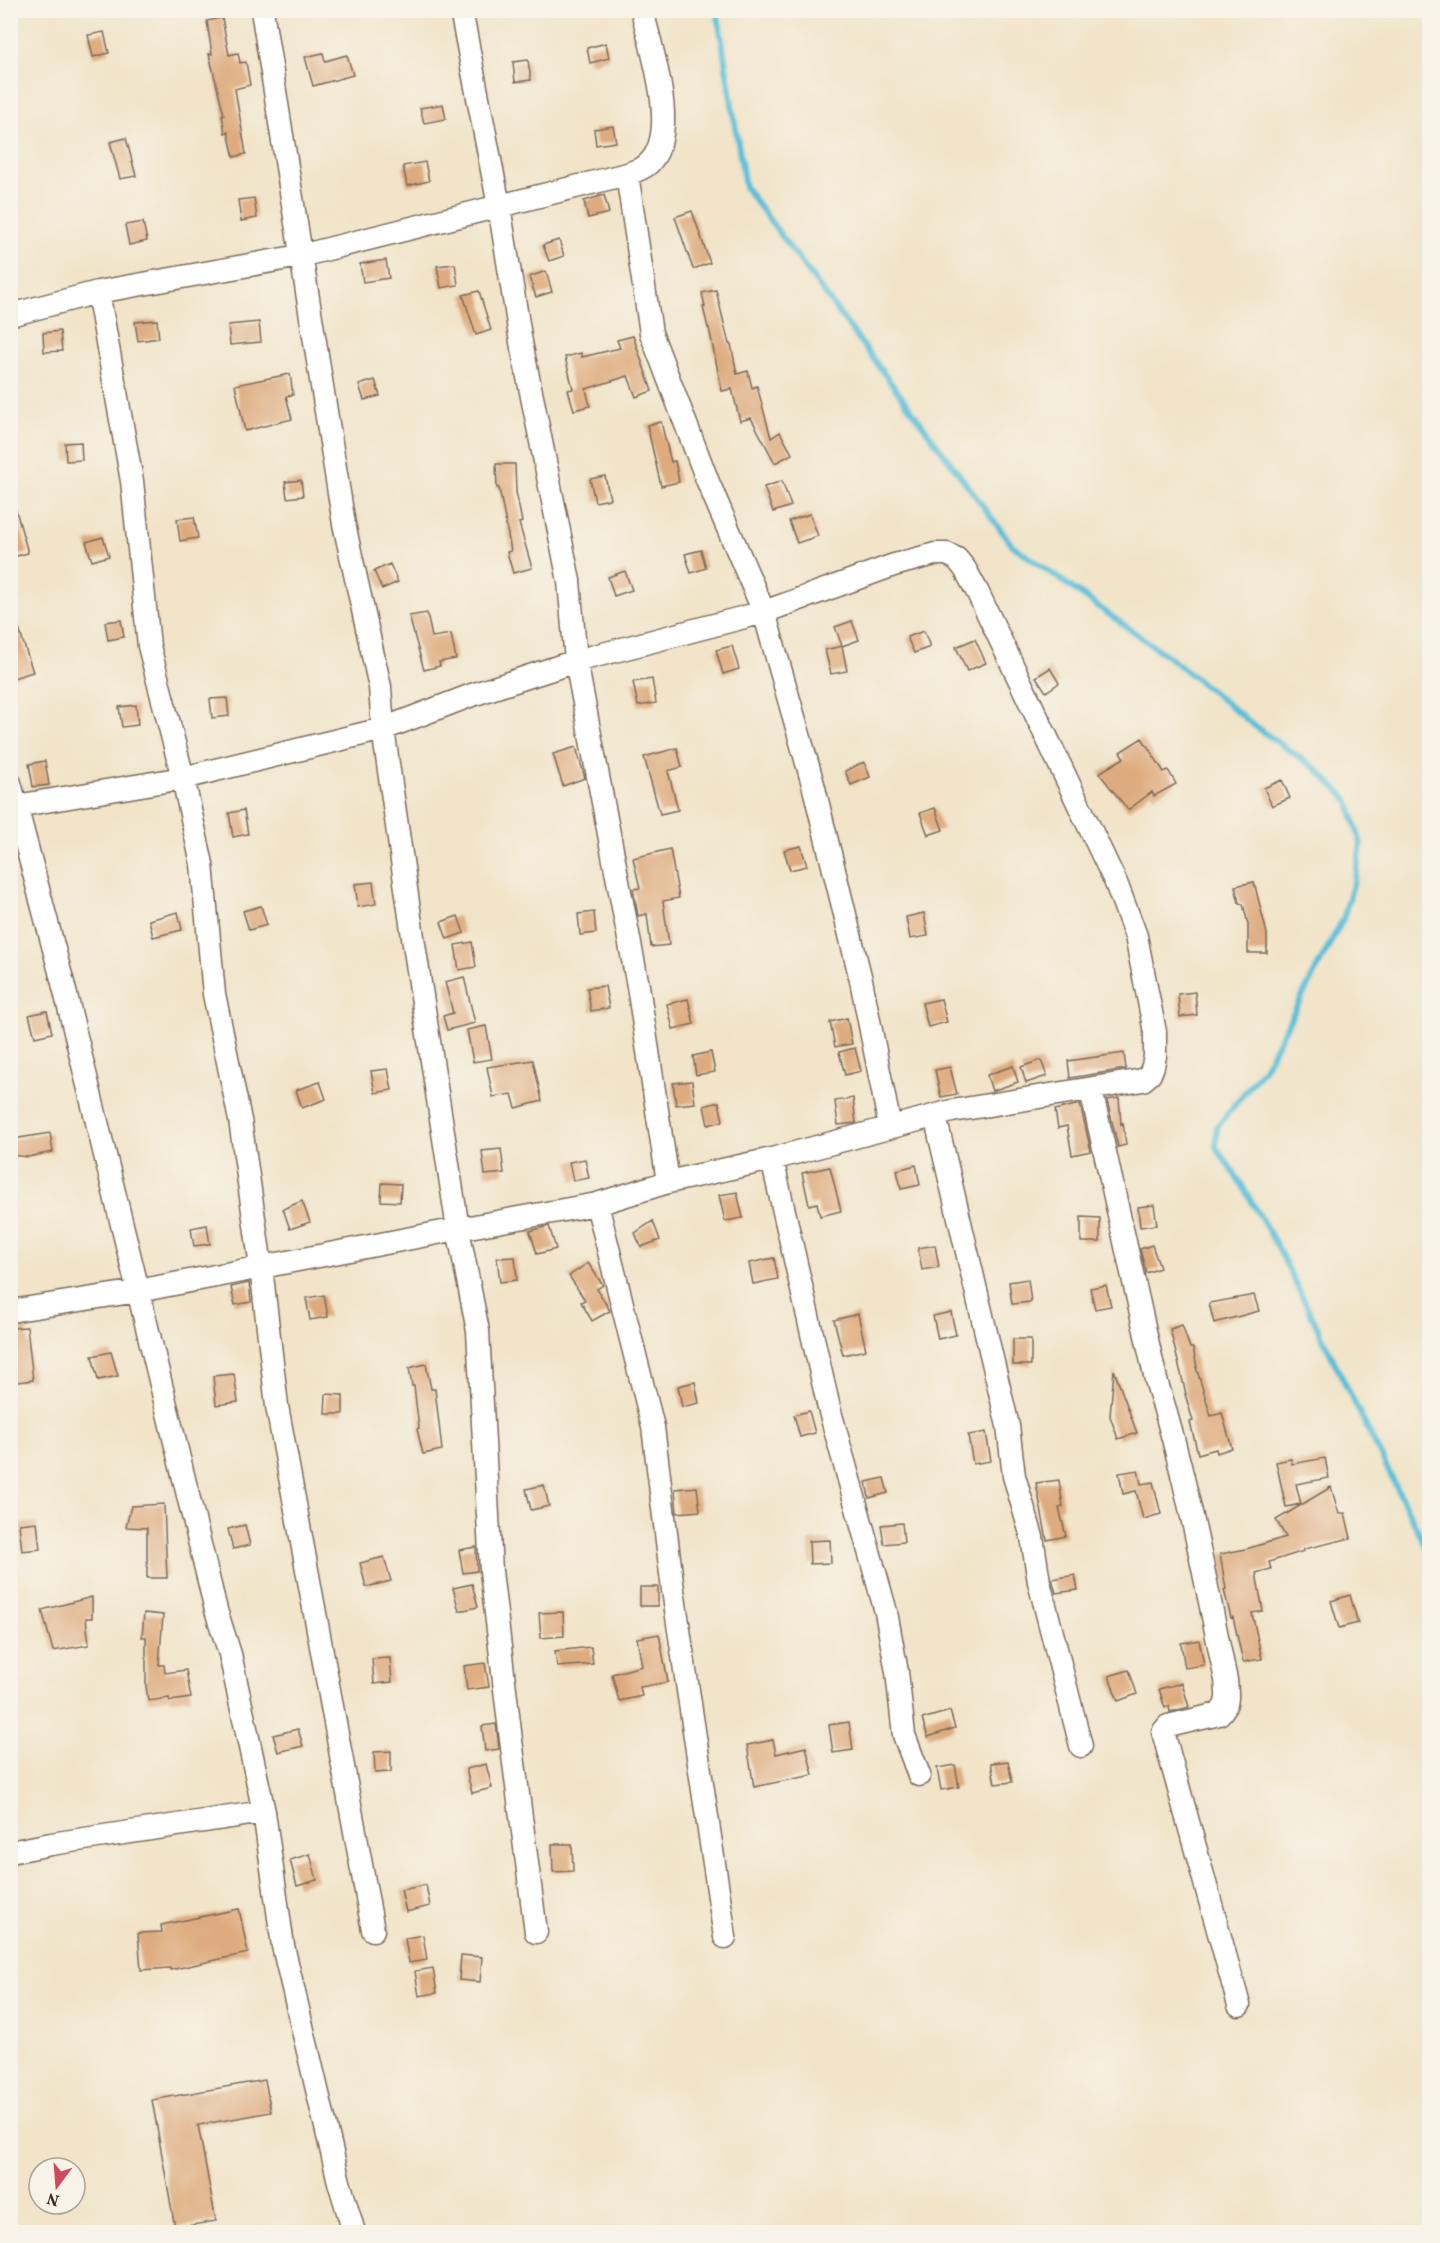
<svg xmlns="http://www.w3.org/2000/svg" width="1440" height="2243" font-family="Vollkorn,serif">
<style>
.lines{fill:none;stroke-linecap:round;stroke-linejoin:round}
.stream{stroke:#5abfd8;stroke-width:6}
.building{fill:#deab7e}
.minor-casing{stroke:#7b6b5a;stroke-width:25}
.minor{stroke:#fff;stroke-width:22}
</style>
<rect width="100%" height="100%" fill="#f7f3e8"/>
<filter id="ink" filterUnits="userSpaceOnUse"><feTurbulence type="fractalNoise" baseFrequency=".0167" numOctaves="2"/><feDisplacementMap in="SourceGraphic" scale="12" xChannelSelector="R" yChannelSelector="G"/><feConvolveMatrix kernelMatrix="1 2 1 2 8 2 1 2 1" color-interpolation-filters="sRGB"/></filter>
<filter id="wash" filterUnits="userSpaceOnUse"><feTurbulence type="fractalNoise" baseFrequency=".008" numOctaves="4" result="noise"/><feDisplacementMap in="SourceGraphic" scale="24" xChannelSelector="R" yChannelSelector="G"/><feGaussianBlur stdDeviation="1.35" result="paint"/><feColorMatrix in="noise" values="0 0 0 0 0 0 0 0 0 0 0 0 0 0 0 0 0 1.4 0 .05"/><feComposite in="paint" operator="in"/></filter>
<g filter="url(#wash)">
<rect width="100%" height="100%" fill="#f1e4c9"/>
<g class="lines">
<path class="stream" d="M717,10l28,177 267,358 158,113 86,69 59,41 33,32 13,44 -5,30 -13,45 -78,148 -48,60 -1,20 26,38 36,63 152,307"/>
</g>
<g id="blocks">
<path class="building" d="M222,18l7,37 9,-2 2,10 6,-1 4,23 -15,4 11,65 -12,3 -6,-25 -3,1 -3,-18h2l-15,-61h3l-5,-33z
M104,32l5,21 -16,4 -5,-22z
M606,43l3,15 -19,5 -3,-15z
M323,53l2,8 22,-6 6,20 -40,11 -8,-29z
M528,60l3,20 -16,2 -2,-20z
M443,104l3,15 -22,4 -4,-15z
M613,126l3,16 -20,3 -2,-16z
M126,138l10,38 -16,3 -10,-37z
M425,162l4,19 -22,5 -4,-20z
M604,195l5,18 -21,5 -4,-17z
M254,198l3,20 -16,3 -3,-21z
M692,211l18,52 -17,6 -18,-52z
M143,222l4,19 -18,4 -4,-20z
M559,240l5,16 -15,5 -6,-16z
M386,260l3,18 -26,4 -3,-18z
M455,264l3,21 -17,3 -4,-22z
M546,271l6,21 -16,5 -7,-20z
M716,290l13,54h2l6,30 11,-3 4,17 5,-2 14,52 9,-6 12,22 -17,9 -24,-45 -11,3 -8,-32 -10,2 -13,-63h-1l-5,-21h2l-3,-14z
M479,291l12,39 -15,5 -13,-40z
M157,320l2,18 -21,3 -3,-19z
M259,322l2,20 -31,3 -2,-20z
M60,331l2,20 -18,1 -1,-19z
M633,336l19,55 -16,6 -8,-21 -42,13 4,17 -16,4 -6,-20 5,-1 -8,-32 16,-4 1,4 38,-9 -3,-8z
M290,374l3,21 -7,1 6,23 -47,12 -10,-46z
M375,380l5,16 -16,4 -5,-15z
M661,422l10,40 4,-1 4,21 -18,4 -14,-61z
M81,442l1,18 -16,1 -1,-18z
M496,464h19l1,28 6,30 -3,1 13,45 -19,5 -6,-21 4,-1 -12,-63h-2z
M605,476l5,23 -15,3 -5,-23z
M301,480l2,16 -16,2 -2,-16z
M782,481l9,25 -18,6 -9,-25z
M15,507l13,46 -15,4 -3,-9v-40z
M810,514l8,22 -21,7 -8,-22z
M194,517l4,21 -18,3 -3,-22z
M103,537l6,19 -17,5 -6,-19z
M701,550l5,18 -15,5 -6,-19z
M390,564l8,18 -16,7 -8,-18z
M625,571l7,19 -18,6 -6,-19z
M427,613l5,24 19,-3 5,25 -17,3 1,4 -16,4 -15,-54z
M10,614h4l19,58 -23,7z
M121,620l3,17 -16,3 -3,-18z
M852,621l7,19 -17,6 -7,-19z
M924,631l6,16 -16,6 -7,-16z
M975,639l11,24 -19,8 -11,-24z
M732,646l7,23 -16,5 -7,-24z
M842,646l5,25 -16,3 -6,-24z
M1050,668l9,15 -13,9 -10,-15z
M652,679l4,24 -18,3 -5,-24z
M227,698l2,18 -17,2 -2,-19z
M136,705l2,20 -16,2 -3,-20z
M1142,738l22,34 4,-2 8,14 -22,12 -2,-4 -24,18 -29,-37 25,-15 -4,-6z
M576,747l9,31 -22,8 -10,-32z
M677,748l5,19 -14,4 10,39 -18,4 -16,-57z
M45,761l4,24 -16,2 -4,-23z
M864,762l6,15 -19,8 -6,-14z
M1282,780l8,18 -18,8 -8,-18z
M935,808l8,22 -15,5 -8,-22z
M244,810l4,24 -15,3 -4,-24z
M801,846l6,20 -17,4 -6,-20z
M670,849l9,49 -16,3 6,44 -18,2 -4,-33 -9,2 -5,-27 7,-1 -7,-30z
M373,882l3,22 -18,3 -3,-23z
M1254,882l13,52v19h-19v-29l-5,-20 -4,-1 -4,-17z
M261,906l6,19 -18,5 -6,-19z
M178,912l4,18 -29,7 -4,-17z
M594,912l2,21 -16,2 -2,-21z
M924,913l4,23 -18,3 -4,-22z
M458,916l6,17 -17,6 -6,-17z
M472,942l4,25 -17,3 -4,-25z
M464,977l11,46 -28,7 -4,-14 10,-3 -8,-31z
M605,986l4,22 -18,3 -4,-23z
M1195,992l2,23 -17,2 -2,-23z
M688,999l6,25 -21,5 -6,-25z
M941,999l6,23 -19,5 -6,-24z
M47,1011l5,22 -17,4 -6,-22z
M847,1018l5,26 -17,3 -5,-25z
M486,1026l6,33 -19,3 -6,-32z
M855,1048l6,23 -16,4 -6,-23z
M711,1052l4,20 -19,3 -3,-19z
M1124,1053l2,16 -56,9 -2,-17z
M533,1060l9,41 -26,7 -4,-14 -19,3 -6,-30z
M1041,1060l6,16 -21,7 -5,-16z
M1013,1066l5,16 -26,9 -5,-16z
M950,1067l7,27 -16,3 -6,-27z
M388,1069l4,21 -17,3 -4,-22z
M692,1081l3,22 -19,2 -3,-22z
M320,1082l6,17 -24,9 -6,-18z
M853,1098l3,25 -18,2 -3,-24z
M1119,1098l2,26 2,-1 3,22 -8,2 -11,-47z
M719,1102l4,19 -15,4 -4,-19z
M1080,1104l11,47 -19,4 -5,-29 -9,2 -3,-18z
M50,1133l3,19 -25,5 -17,-2 2,-16z
M501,1149l3,24 -19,2 -3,-24z
M585,1159l4,19 -16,3 -4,-19z
M916,1165l4,20 -19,4 -4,-19z
M830,1167l11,44 -21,5 -3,-13 -8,2 -7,-32z
M382,1183l19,1 -1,18 -19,-1z
M737,1192l6,26 -18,3 -6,-26z
M302,1201l8,21 -20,7 -7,-20z
M1154,1205l3,20 -17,2 -2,-20z
M1081,1217l19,1v24h-19z
M653,1221l7,19 -19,7 -6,-14z
M207,1225l3,19 -16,2 -3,-18z
M549,1226l7,23 -19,5 -7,-23z
M935,1245l4,22 -17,3 -4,-22z
M1152,1245l8,23 -14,5 -6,-24z
M515,1257l2,23 -17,2 -3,-24z
M774,1258l4,21 -25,5 -4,-21z
M588,1263l15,22 -6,4 13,22 -18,10 -11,-19 4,-2 -16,-24z
M1028,1279l3,23 -19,2 -3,-22z
M249,1283l2,19 -16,3 -4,-18z
M1106,1285l5,21 -16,3 -5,-21z
M324,1295l4,22 -18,3 -4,-22z
M1254,1295l5,16 -45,12 -5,-20z
M951,1312l5,23 -18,4 -5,-23z
M858,1314l8,36 -23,5 -9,-35z
M1182,1325l8,23h3l4,19h-1l15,49 11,-3 10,35 -15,5 -1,-4 -18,5 -8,-32 3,-1 -8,-27h1l-16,-65z
M27,1327l6,53 -23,3v-55z
M1013,1339h18v26h-18z
M111,1352l7,24 -20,4 -6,-24z
M426,1364l5,25h4l7,61 -19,4 -6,-25 2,-1 -5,-42h-2l-3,-18z
M1114,1370l23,63 -19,6 -8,-23z
M234,1374l4,28 -22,3 -3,-29z
M695,1382l4,21 -17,4 -4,-21z
M326,1394l17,1v19h-18z
M809,1411l6,22 -15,4 -6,-22z
M986,1432l5,29 -18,3 -5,-29z
M1325,1458l4,20 -33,6 5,20 -15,3 -10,-45 15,-3 1,5z
M1138,1470l3,14 12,-2 8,32 -18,5 -7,-28 -13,3 -4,-21z
M884,1478l4,15 -19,5 -3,-16z
M1059,1480l4,27 -4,1 7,28 -19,4 -11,-57z
M544,1485l5,21 -18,4 -5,-21z
M697,1487l3,24 -23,2 -2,-24z
M1331,1487l8,27 6,-1 6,25 -47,11v2l-35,11 2,7 -15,4 7,38 -11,2 10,46 -19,3 -10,-45 -2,1 -7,-28 2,-1 -6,-35 26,-5 40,-12 -10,-17z
M164,1504l3,74h-20v-50l-21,-1 5,-21z
M37,1522l3,27 -18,2 -3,-27z
M902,1523l2,19 -20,2 -3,-19z
M245,1525l5,20 -17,4 -5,-20z
M830,1540l1,23 -21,1 -1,-23z
M476,1547l1,24 -14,2 -4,-23z
M384,1557l7,24 -25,6 -6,-24z
M1075,1575l3,15 -22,3 -4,-14z
M472,1584l6,23 -19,4 -6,-23z
M640,1587h18v19h-18z
M1350,1595l8,28 -19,5 -8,-27z
M92,1597v21h-6l3,27 -36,6 -11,-41z
M563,1612l1,24 -23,2 -2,-25z
M144,1613l19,2 -4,50h5l1,8 21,-3 5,28 -21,3 -1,-3 -21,3 -2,-15v-49h-4z
M659,1634l9,48 -28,5 2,9 -23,5 -7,-27 30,-8 -5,-28z
M1199,1640l5,25 -19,3 -4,-25z
M591,1647l2,17 -36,3 -2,-16z
M390,1658l2,24 -18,2 -2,-25z
M485,1663l4,24 -22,3 -3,-24z
M1129,1670l8,24 -19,7 -9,-25z
M1182,1683l7,24 -19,5 -1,-6 -4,2 -6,-19z
M950,1711l5,17 -27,9 -6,-18z
M849,1722l4,28 -20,3 -4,-28z
M496,1724l3,25 -14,2 -3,-25z
M298,1729l5,17 -25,6 -5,-17z
M773,1740l3,14 30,-7 7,28 -59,12 -7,-42z
M391,1751v21l-16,1 -1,-21z
M1008,1761l4,21 -17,2 -4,-21z
M486,1764l6,24 -20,5 -6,-24z
M955,1765l4,22 -18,3 -4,-22z
M552,1844h20l1,27 -20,1z
M310,1854l7,26 -20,6 -7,-26z
M426,1885l4,21 -24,6 -5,-22z
M239,1909l9,44 -78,17v-2l-29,2 -3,-37 24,-1 -1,-7z
M423,1935l4,25 -18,3 -4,-25z
M461,1955l21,2 -2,25 -21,-2z
M433,1968l4,25 -18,3 -4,-25z
M265,2080l6,32 -73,13 18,96 -41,7 -23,-128z"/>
</g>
</g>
<g filter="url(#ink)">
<use href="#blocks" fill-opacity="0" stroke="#7b6b5a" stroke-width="1.5"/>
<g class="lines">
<defs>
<path id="minor" d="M262,10l82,514 36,163 3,42 31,215 44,285 20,102 13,240 20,169 25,192
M461,10l38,196 22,136 48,239 7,80 62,325 30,196
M627,174l24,159 57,149 56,130 49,172 48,196 29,147
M98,292l34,189 17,165 34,132 19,86 12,130 26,126 21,147 16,139 96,524
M10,315l88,-23 202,-36 327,-82c6,-2 16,-5 21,-10 33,-30 3,-115 -6,-154
M10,783l54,204 152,623 14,44 34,158 19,134 56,236 15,50
M10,807l173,-29 200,-49 89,-34 104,-34 188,-49 130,-47 41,-11h12l10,5 8,10 13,24 138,290 20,53 19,96v24l-2,10 -3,8 -7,6 -191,31 -180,48 -104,23 -71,22 -139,25 -320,62 -128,20
M1091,1090l65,290c31,98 49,200 70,300 1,13 4,24 -7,34l-51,12 -5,6 76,273
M935,1116l73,310 6,50 18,61 7,45 42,164
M772,1159l57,249 57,204 11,60 7,63 15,40
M597,1204l56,223 20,163 52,347
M10,1852l41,-8 213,-32"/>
</defs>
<use href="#minor" class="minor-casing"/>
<use href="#minor" class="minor"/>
</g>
</g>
<rect width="1440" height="2243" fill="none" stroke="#f7f3e8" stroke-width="36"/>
<g transform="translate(57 2186) rotate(196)"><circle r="28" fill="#f7f3e8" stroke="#aca397" stroke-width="1.5"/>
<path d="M0-4.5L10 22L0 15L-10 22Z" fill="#d1495b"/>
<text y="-9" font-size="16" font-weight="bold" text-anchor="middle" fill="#3b2a1e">N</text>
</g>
</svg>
